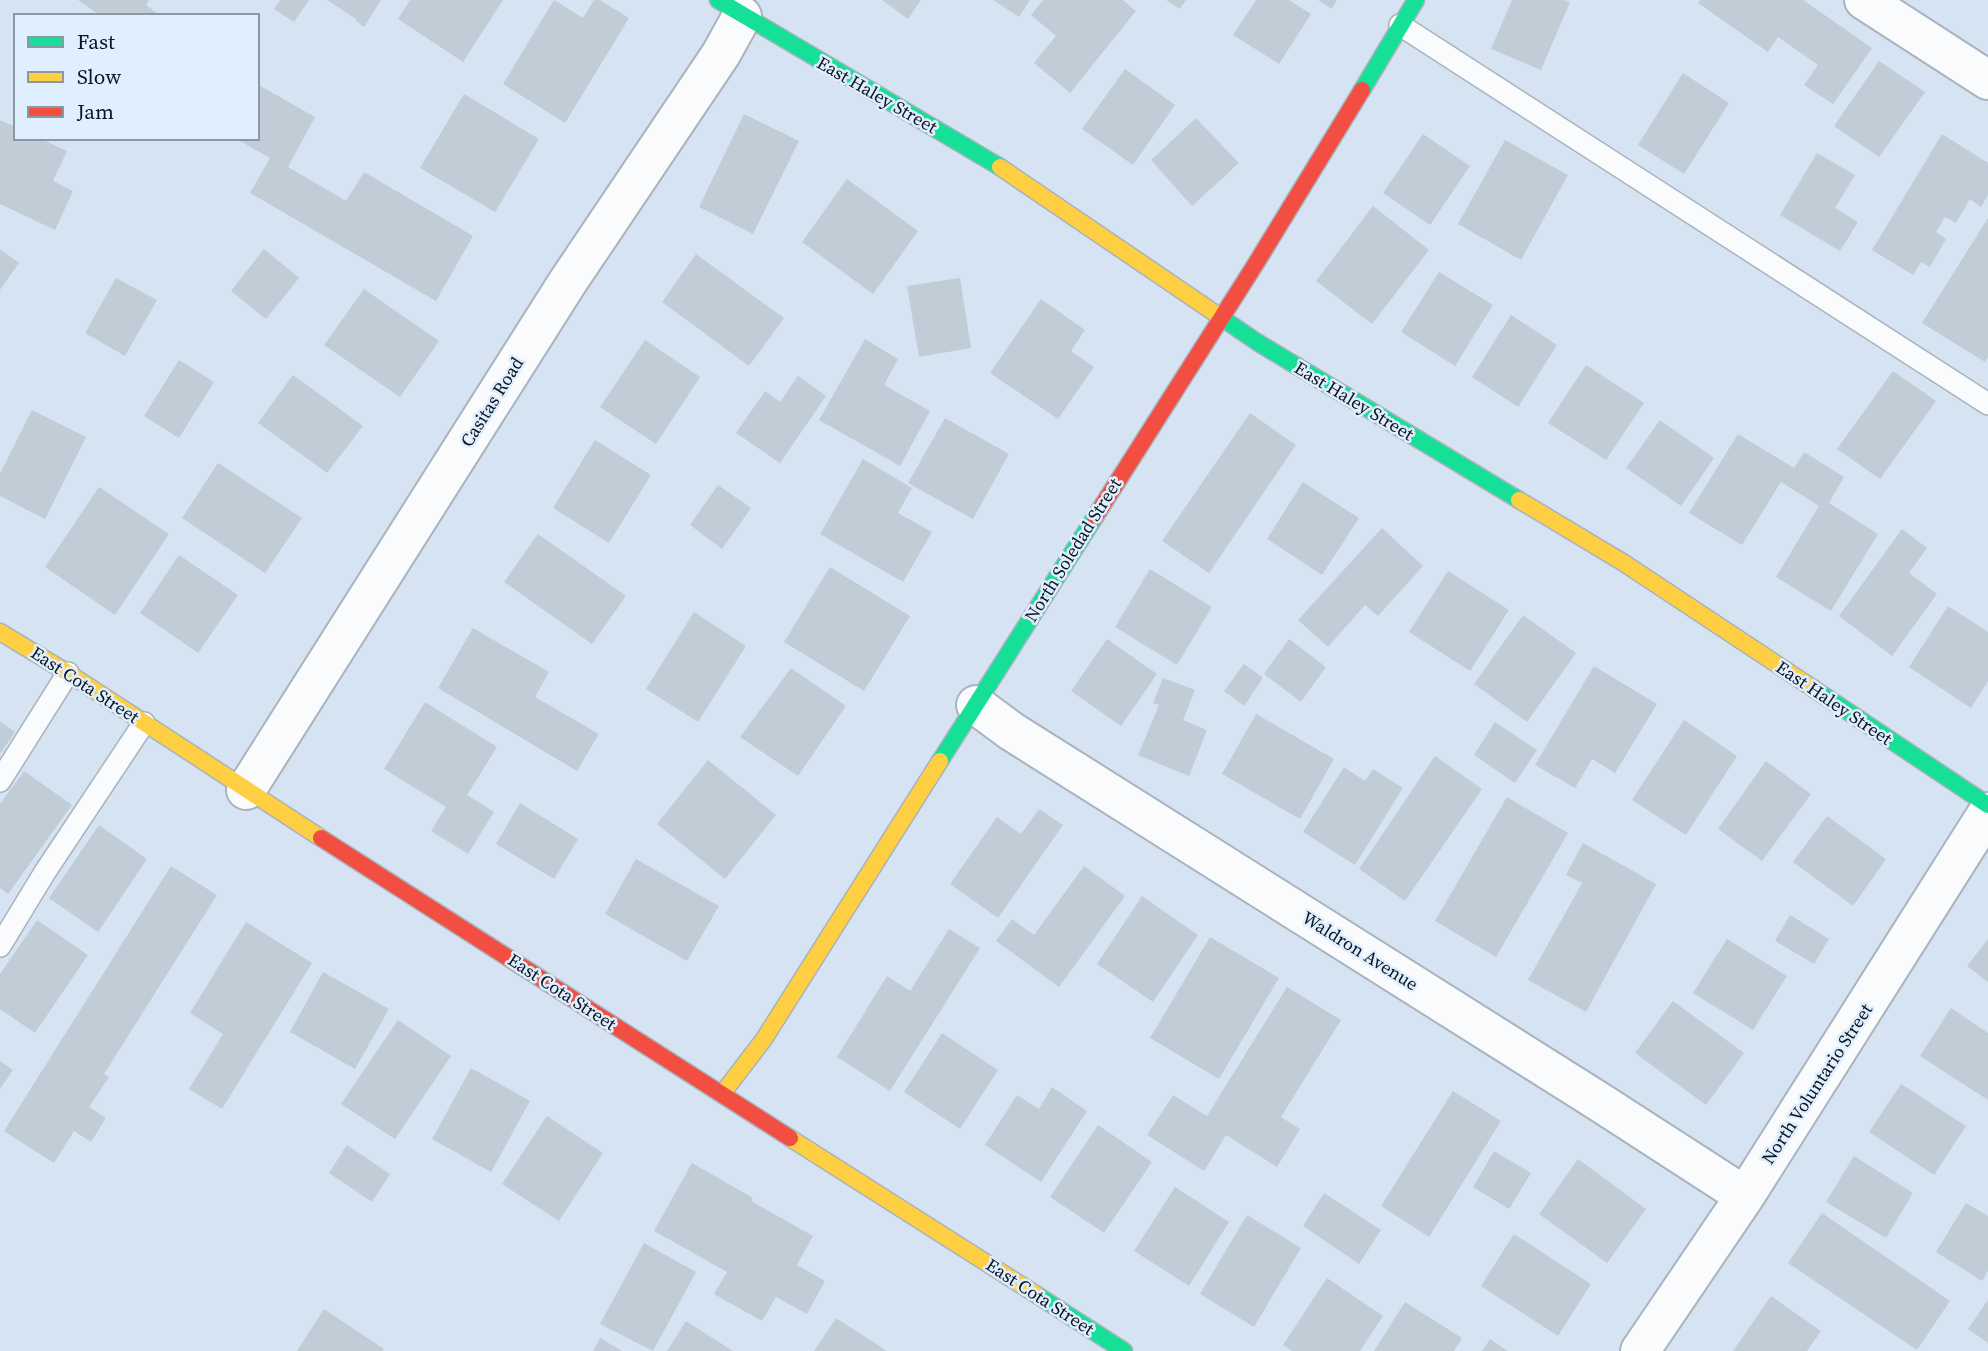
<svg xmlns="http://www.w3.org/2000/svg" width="1988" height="1351" font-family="'Source Serif 4',serif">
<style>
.building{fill:#c0cdd6}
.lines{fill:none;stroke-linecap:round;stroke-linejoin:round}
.lane-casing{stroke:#a9b3be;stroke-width:24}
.street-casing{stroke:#a9b3be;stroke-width:42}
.fast-casing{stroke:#a9b3be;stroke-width:19}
.slow-casing{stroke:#a9b3be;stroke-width:19}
.jam-casing{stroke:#a9b3be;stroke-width:19}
.lane{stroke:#f9fbfd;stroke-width:21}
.street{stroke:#f9fbfd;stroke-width:38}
.fast{stroke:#16e098;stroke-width:16}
.slow{stroke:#ffcf43;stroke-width:16}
.jam{stroke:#f24e42;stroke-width:16}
.labels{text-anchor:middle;stroke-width:5;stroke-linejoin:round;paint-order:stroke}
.street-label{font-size:18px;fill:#0c141d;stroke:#e0efff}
</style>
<rect width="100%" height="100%" fill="#d6e3f2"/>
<path class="building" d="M78,0h71l-3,5 15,11h-60z
M280,0h29l-15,22 -20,-13z
M327,0h54l-17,27 -9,-7 1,-1z
M410,0h93l-40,62 -65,-43z
M554,0l29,18 11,-18h6l29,18 -64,105 -62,-39z
M882,0h39l-13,19z
M993,0h37l-11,17z
M1043,0h80l13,11 -66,82 -36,-30 22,-27 -25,-21z
M1166,0h20l-6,9z
M1256,0h33l22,14 -32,50 -46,-29z
M1318,0h19l-5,9z
M1512,0h52l6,2 -29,68 -50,-21z
M1700,0h103l69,48 -39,56 -29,-19 14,-20 -40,-28 -10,15 -70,-49z
M1879,61l46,31 -46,65 -45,-31z
M1125,69l50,36 -42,60 -51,-36z
M1683,73l46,30 -45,71 -46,-29z
M257,84l58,33 -27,50 58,34 18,-29 109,64 -37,65 -186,-108 20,-35 -35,-20h22z
M464,94l75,45 -44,73 -75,-44z
M744,114l55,27 -46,93 -54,-27z
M1196,118l43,45 -47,43 -41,-46z
M0,120l16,7v11h23l28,13 -14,30 20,10 -18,39 -55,-26z
M1423,134l47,32 -40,59 -47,-32z
M1942,134l46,29v32l-7,12 -11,-8 -14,24 -11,-6 -9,15 10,7 -16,28 -9,-5 -8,13 -41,-25z
M1505,140l63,35 -47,85 -63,-36z
M1817,153l38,22 -20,33 23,14 -18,29 -60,-36z
M847,179l71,52 -45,63 -71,-52z
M1373,206l56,44 -57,74 -56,-43z
M1988,218v139l-3,5 -63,-39z
M0,249l19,14 -19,27z
M264,249l35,29 -33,41 -35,-28z
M696,254l88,64 -35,48 -87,-64z
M1439,272l54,33 -38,61 -54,-34z
M116,278l41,22 -32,56 -40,-23z
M960,278l11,70 -52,9 -12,-71z
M364,289l75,52 -39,56 -76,-52z
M1041,299l44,31 -14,21 23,16 -36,52 -68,-46z
M1511,315l46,30 -39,62 -46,-30z
M865,339l33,20 -14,26 46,26 -30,55 -81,-46z
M645,340l55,37 -44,67 -56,-37z
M179,360l35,22 -35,56 -35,-22z
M1586,365l58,38 -38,57 -58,-37z
M1893,371l43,30 -56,78 -43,-30z
M293,375l70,51 -36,47 -69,-50z
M798,376l28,20 -46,67 -44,-30 29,-42 15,11z
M32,410l54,27 -41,82 -45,-23v-22z
M1250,413l46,32 -87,128 -47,-32z
M945,418l64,36 -36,65 -65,-36z
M1660,420l54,38 -33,48 -55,-38z
M1738,434l56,34 10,-16 40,25 -15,26 49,31 -47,77 -55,-34 43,-71 -38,-24 -39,63 -53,-32z
M595,440l56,35 -42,68 -56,-35z
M863,459l49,29 -14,25 34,19 -29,50 -83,-48z
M218,463l84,55 -37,55 -83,-55z
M1303,482l56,36 -37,57 -55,-36z
M718,485l33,23 -29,41 -32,-24z
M99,487l70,47 -54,81 -70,-48z
M1382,528l41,38 -45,50 -13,-11 -37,42 -30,-27z
M1902,529l25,19 -18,25 28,21 -45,62 -53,-40z
M538,534l88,62 -34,48 -88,-62z
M179,555l59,40 -40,58 -58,-40z
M830,567l80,49 -46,75 -80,-49z
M1150,569l62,38 -35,58 -62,-38z
M1448,571l61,39 -39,61 -61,-39z
M1948,606l40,26v49l-17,27 -62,-41z
M694,612l52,34 -48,76 -52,-33z
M1523,615l53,38 -49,69 -53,-38z
M473,628l76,44 -14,25 64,37 -22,37 -139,-83z
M1107,639l50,35 -36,52 -50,-35z
M1289,639l37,28 -25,35 -37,-28z
M1244,664l19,14 -19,28 -20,-15z
M1594,666l63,38 -42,69 -23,-14 -17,29 -40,-23z
M791,668l55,38 -48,70 -58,-39z
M1163,678l32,12 -12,30 24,10 -18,46 -51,-21 21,-50 -6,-2z
M425,702l72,45 -30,48 27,17 -26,42 -37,-23 15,-24 -62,-38z
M1256,714l78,45 -34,60 -78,-45z
M1684,720l53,36 -51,79 -54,-35z
M0,721l15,11 -15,22z
M1495,722l42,28 -22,33 -41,-28z
M1435,756l47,33 -77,112 -46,-32z
M708,760l68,55 -51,64 -68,-55z
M1766,761l45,33 -49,67 -44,-32z
M1344,767l21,14 8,-12 30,19 -48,77 -52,-33z
M24,771l48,34 -64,89 -8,-6v-84z
M1507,797l61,36 -72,124 -61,-36z
M520,803l58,36 -24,40 -58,-35z
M1039,809l24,16 -65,93 -48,-34 47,-67 24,17z
M1827,816l59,43 -33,47 -60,-44z
M99,825l48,34 -49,73 -49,-34z
M1583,843l73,41 -70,128 -58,-32 54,-97 -16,-8z
M636,859l83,47 -32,55 -82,-47z
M171,866l46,29 -113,179 5,3 -20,30 17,11 -15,24 -17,-11 -20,32 -50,-32z
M1084,866l41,30 -66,91 -63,-46 16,-22 22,16z
M1142,896l56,39 -45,67 -56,-38z
M1790,915l39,24 -15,25 -39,-23z
M37,920l51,35 -53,78 -35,-24v-35z
M246,922l66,41 -90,146 -33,-20 34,-55 -33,-21z
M949,929l31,19 -90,143 -53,-34 50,-81 23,15z
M1210,937l69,41 -60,101 -69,-41z
M1727,939l60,37 -34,54 -60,-37z
M1988,939v43l-21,-16z
M323,972l66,37 -34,60 -65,-37z
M1287,987l54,33 -60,97 19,12 -23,38 -51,-32 -22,36 -57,-36 26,-40 34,21z
M1673,1001l71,52 -38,52 -71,-52z
M1951,1008l37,25v67l-68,-44z
M398,1020l53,36 -56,83 -54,-35z
M942,1033l56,37 -38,59 -56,-37z
M0,1061l13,9 -13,19z
M471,1068l59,33 -39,71 -59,-33z
M1901,1084l65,42 -32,49 -65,-43z
M1052,1087l35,24 -46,71 -56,-37 32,-50 22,14z
M1453,1091l48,30 -72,116 -48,-31z
M547,1116l56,37 -44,68 -57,-37z
M1098,1125l54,37 -48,71 -54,-36z
M347,1145l43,29 -18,28 -43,-29z
M1494,1151l37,22 -22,36 -36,-22z
M1854,1156l59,37 -27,45 -60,-36z
M1578,1159l68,50 -39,54 -68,-49z
M692,1163l61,35 -2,3 62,35 -16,29 28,16 -18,33 -31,-17 -14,24 -48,-27 13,-22 -73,-41z
M1175,1187l54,35 -40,64 -55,-35z
M1324,1193l57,37 -22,34 -56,-38z
M1966,1203l22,13v55l-6,10 -46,-29z
M1822,1213l128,88 -33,49 -129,-87z
M1247,1215l54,33 -47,79 -54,-33z
M1514,1234l77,50 -33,52 -77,-50z
M644,1243l52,29 -43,79 -53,-27z
M1327,1278l56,38 -23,35h-68l-9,-6z
M1771,1296l50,35 -14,20h-74z
M1988,1300v43l-20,-14z
M1405,1302l57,36 -8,13h-80z
M324,1309l60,40 -2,2h-85z
M836,1318l51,33h-73z
M686,1321l47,30h-66z
M600,1338l22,13h-29z
M1490,1339l18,12h-26z"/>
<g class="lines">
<defs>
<path id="lane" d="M1400,25l588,379
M0,781l68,-108
M0,946l45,-74 99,-149"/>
<path id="street" d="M1864,0l124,80
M976,705l35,26 587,370 147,95
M246,790l321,-507 154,-229 21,-38
M1640,1351l105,-155 243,-384"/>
<path id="fast" d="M718,0l282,167
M1362,90l54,-90
M1219,316l38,26 262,158
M1814,689l174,116
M940,761l155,-244
M1037,1295l87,56"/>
<path id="slow" d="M1000,167l219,149
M1519,500l105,63 190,126
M0,632l68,41 253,165
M722,1094l42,-55 176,-278
M790,1138l247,157"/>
<path id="jam" d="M1095,517l160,-252 107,-175
M321,838l469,300"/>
</defs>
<use href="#lane" class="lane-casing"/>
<use href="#street" class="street-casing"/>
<use href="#fast" class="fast-casing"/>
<use href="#slow" class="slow-casing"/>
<use href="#jam" class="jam-casing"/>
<use href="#lane" class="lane"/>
<use href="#street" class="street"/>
<use href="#fast" class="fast"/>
<use href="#slow" class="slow"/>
<use href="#jam" class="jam"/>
</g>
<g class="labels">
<g class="street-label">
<text transform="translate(877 95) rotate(30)" y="6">East Haley Street</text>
<text transform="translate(1354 401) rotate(31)" y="6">East Haley Street</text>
<text transform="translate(492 402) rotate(-58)" y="6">Casitas Road</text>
<text transform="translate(1073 550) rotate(-58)" y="6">North Soledad Street</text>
<text transform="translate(85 685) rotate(33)" y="6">East Cota Street</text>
<text transform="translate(1834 703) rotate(34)" y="6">East Haley Street</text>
<text transform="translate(1360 951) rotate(32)" y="6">Waldron Avenue</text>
<text transform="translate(562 992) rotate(33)" y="6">East Cota Street</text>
<text transform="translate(1817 1084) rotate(-57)" y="6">North Voluntario Street</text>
<text transform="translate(1040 1297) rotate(33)" y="6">East Cota Street</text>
</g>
</g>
<rect x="14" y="14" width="245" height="126" fill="#e0efff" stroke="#8b97a5" stroke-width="2"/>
<rect x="28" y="37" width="35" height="10" fill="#16e098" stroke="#8b97a5" stroke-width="2"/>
<text x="77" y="49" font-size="21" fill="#0c141d">Fast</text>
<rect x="28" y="72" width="35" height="10" fill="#ffcf43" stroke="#8b97a5" stroke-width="2"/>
<text x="77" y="84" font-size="21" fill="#0c141d">Slow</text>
<rect x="28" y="107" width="35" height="10" fill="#f24e42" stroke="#8b97a5" stroke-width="2"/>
<text x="77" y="119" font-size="21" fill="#0c141d">Jam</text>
</svg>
